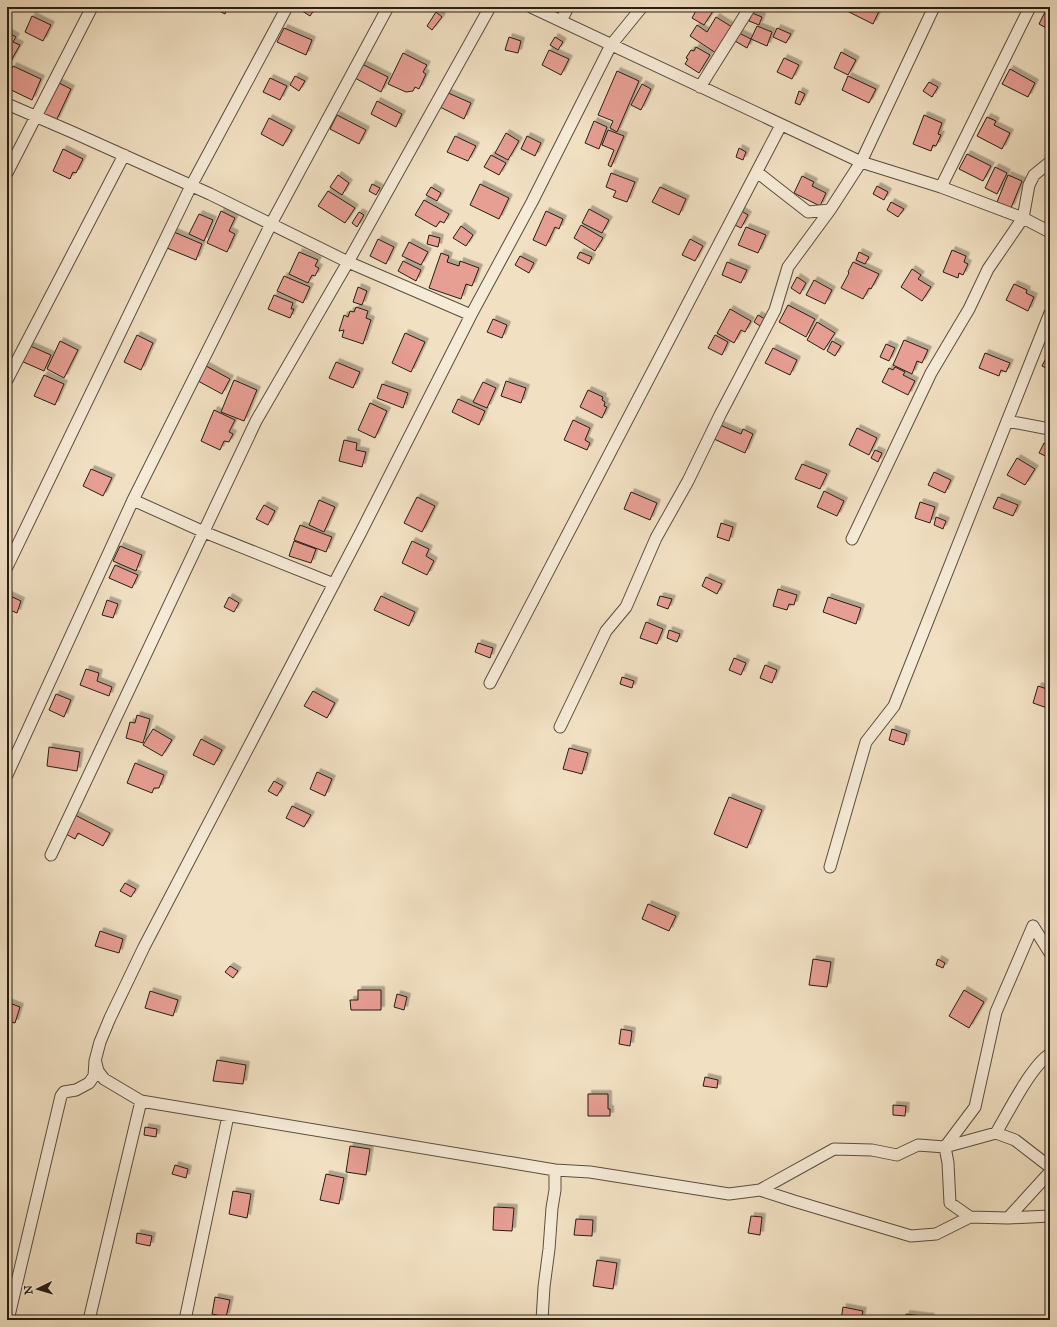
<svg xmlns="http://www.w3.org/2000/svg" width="1057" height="1327" font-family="'IM FELL Great Primer',serif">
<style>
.building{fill:#e79e93;stroke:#271d15;filter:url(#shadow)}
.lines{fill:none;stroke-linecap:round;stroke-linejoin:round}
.minor-casing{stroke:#5a4e40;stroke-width:13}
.minor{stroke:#f6ebd7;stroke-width:11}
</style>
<defs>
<filter id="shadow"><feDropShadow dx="3.5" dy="-3.5" stdDeviation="0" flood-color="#0004"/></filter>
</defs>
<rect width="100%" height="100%" fill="#f1e0c2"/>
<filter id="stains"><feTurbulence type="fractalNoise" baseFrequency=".005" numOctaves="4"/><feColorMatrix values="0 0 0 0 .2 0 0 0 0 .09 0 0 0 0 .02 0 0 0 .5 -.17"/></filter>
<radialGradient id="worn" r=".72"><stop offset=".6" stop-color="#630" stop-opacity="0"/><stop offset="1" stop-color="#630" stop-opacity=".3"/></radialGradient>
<path class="building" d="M212,7h16l-3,7z
M301,7h15l-6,9 -11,-7z
M698,7l17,1 -11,17 -12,-7z
M846,7h31l3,2 -7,15 -28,-14z
M1047,8l3,2v20l-11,-6z
M436,12l6,5 -10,13 -5,-4z
M752,13l10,4 -3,8 -10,-4z
M32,16l19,9 -8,16 -18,-9z
M716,17l16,10 -16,26 -26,-17 7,-11 10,7z
M757,26l15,6 -5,14 -16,-7z
M284,28l28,12 -6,15 -29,-13z
M777,28l14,6 -5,9 -13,-6z
M7,32l9,5 -3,5 7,3 -11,19 -2,-2z
M739,33l12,6 -4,9 -12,-7z
M509,37l12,4 -3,12 -13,-3z
M555,37l8,5 -5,8 -8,-5z
M696,47l14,8 -11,18 -14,-9 3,-5 -2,-1 5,-8 3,1z
M549,50l20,9 -8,16 -19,-10z
M841,52l15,8 -8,15 -14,-7z
M403,53l24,12 -4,7 3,2 -7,15 -4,-2 -2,4 -7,1 -18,-8z
M784,58l15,7 -7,14 -15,-7z
M360,63l28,14 -7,15 -28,-15z
M13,66l28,13 -9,21 -25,-12v-10z
M1010,69l25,14 -7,14 -26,-13z
M617,71l22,10 -22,51 -7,-4 3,-7 -15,-6z
M295,76l10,5 -6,10 -9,-6z
M848,76l28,13 -7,14 -27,-13z
M270,78l17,8 -7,14 -17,-8z
M57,82l14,7 -15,32 -14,-7z
M929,82l9,5 -6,10 -9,-6z
M642,84l9,5 -10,21 -10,-5z
M799,91l6,3 -5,11 -5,-2z
M446,92l25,11 -7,16 -26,-13z
M377,101l25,13 -6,13 -25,-13z
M337,115l29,15 -7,14 -29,-15z
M924,115l18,8 -4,11 3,1 -5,11 -3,-1 -2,6 -18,-7z
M987,117l9,4 -2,4 16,8 -8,16 -25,-13z
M269,118l23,12 -9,16 -22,-12z
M594,121l13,6 -8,22 -14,-6z
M608,130l16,6 -13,31 -3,-2 6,-15 -12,-5z
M506,133l13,8 -11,19 -13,-7z
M455,136l21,10 -8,15 -21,-9z
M527,136l14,7 -6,13 -14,-7z
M739,148l7,4 -3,8 -7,-3z
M63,149l20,10 -7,14 -3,-1 -3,7 -17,-8z
M967,154l24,12 -8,15 -24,-12z
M491,155l15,8 -7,12 -15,-8z
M995,167l12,6 -10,21 -12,-6z
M611,173l24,9 -8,20 -14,-5 3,-6 -10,-4z
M338,175l11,8 -7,12 -12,-8z
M1008,175l14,6 -11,27 -14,-6z
M802,176l12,6 -2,4 14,7 -6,13 -26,-13z
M372,184l8,4 -4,7 -7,-4z
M480,184l29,14 -10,21 -29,-14z
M877,186l11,6 -4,8 -11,-6z
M431,187l10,6 -4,8 -11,-6z
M660,187l26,12 -7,16 -27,-13z
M328,191l27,17 -10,15 -27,-17z
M424,200l25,14 -5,9 -4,-2 -4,6 -21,-12z
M891,202l13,7 -6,8 -11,-7z
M589,209l20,11 -7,13 -20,-10z
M740,210l8,5 -7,13 -8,-4z
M221,211l14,7 -6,13 6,3 -8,18 -20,-9z
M546,211l17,8 -4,10 -4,-2 -9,19 -13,-6z
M359,212l5,3 -7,12 -5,-4z
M199,214l14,6 -9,21 -15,-7z
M581,225l22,13 -8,13 -21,-13z
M461,226l12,9 -7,11 -13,-8z
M746,227l20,8 -8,18 -20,-8z
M174,232l28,12 -6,16 -29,-12z
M429,235l11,3 -2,9 -11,-3z
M378,239l16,8 -8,17 -16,-8z
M690,239l13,7 -8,15 -13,-6z
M409,242l19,10 -7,13 -19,-9z
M952,250l14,6 -2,6 4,2 -5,11 -4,-2 -1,5 -15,-6z
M299,252l19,8 -3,6 4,2 -4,8 -3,-1 -4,8 -19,-9z
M580,252l12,5 -3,7 -12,-6z
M859,252l10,5 -4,7 -9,-4z
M441,253l8,3 -2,6 12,4 1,-5 19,7 -7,18 -6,-2 -5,15 -32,-11z
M520,256l14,7 -5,10 -14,-8z
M403,261l18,9 -5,11 -18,-10z
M727,262l20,8 -6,13 -19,-8z
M853,262l26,12 -8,15 -2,-1 -6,11 -22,-11 8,-15 -1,-1z
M912,269l9,6 -3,4 13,8 -9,14 -21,-14z
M284,276l26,11 -7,16 -26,-12z
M797,277l9,6 -6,11 -9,-6z
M814,280l18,10 -7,14 -19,-9z
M1014,284l13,6 -1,3 8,4 -6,14 -22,-11z
M358,287l9,4 -5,14 -9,-3z
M274,295l19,8 -2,6h3l-4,9 -22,-9z
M788,305l27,14 -9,18 -27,-15z
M356,307l12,4 -2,7 5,2 -8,24 -21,-7 2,-7 -5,1 5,-16 4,2 2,-6 4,1z
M730,309l21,12 -6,11 -4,-2 -7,13 -17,-10z
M758,315l7,4 -5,7 -6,-4z
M493,319l14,6 -5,13 -15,-6z
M817,322l18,11 -11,17 -17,-10z
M405,333l20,9 -14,30 -19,-9z
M137,335l16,8 -12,27 -17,-8z
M715,335l13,7 -6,13 -14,-7z
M904,340l24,10 -6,13 -5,-2 -5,13 -19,-9z
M60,341l18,9 -14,28 -17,-9z
M832,341l9,5 -6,10 -8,-5z
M886,344l9,4 -6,13 -9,-4z
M28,345l23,10 -7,16 -23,-10z
M773,348l24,12 -7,15 -25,-12z
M1049,352h1v18l-8,-4z
M985,353l25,10 -4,9 -5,-2 -2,6 -20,-8z
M336,362l24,10 -7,16 -24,-10z
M206,366l24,13 -8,15 -24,-13z
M895,367l10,5 -2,3 12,6 -7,14 -26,-13 7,-14 4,2z
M44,375l20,9 -9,21 -21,-9z
M234,380l23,10 -13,31 -23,-9z
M506,381l20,7 -5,15 -20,-7z
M483,382l13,6 -9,20 -14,-6z
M382,384l26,9 -5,15 -26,-10z
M588,390l15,7 -1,3 3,2 -1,4 3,1 -5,11 -22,-11z
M458,399l27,12 -6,14 -27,-13z
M370,403l17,8 -12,27 -17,-8z
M214,410l21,10 -6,12 4,2 -4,8 -5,-1 -4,9 -19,-9z
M573,420l17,8 -5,12 5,3 -3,7 -23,-10z
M720,425l21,9 2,-5 10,5 -8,19 -31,-14z
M857,428l20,10 -8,17 -20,-10z
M344,440l13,3 -1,7 10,2 -4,15 -23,-6z
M1044,443l5,3 1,-3v15l-11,-5z
M875,450l7,3 -4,9 -7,-4z
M1017,458l18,11 -10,16 -18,-10z
M802,464l25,10 -7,15 -25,-10z
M91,469l21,9 -9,18 -20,-10z
M934,472l17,8 -6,13 -17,-8z
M824,491l20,10 -7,15 -20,-9z
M631,492l26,11 -7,17 -26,-11z
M417,497l18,9 -13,26 -18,-9z
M998,497l20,8 -5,11 -20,-8z
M319,500l16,7 -11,25 -15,-7z
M920,502l15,5 -5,16 -15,-5z
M264,505l11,6 -7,14 -12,-6z
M936,517l10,4 -3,8 -9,-4z
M721,523l12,4 -4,14 -12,-4z
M300,525l32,12 -6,15 -32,-12z
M294,541l22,8 -5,14 -22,-7z
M412,541l17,8 -3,7 8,5 -7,14 -25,-12z
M120,546l22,9 -6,16 -23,-10z
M115,565l23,10 -6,13 -23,-10z
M706,577l16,7 -5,10 -15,-8z
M778,589l19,6 -3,10 -5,-1 -2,6 -14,-4z
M8,595l13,6 -4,12 -10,-4z
M381,596l34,16 -6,14 -35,-16z
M660,596l12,3 -4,10 -11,-4z
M229,597l10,6 -5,9 -10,-5z
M828,597l33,11 -5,16 -33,-12z
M107,600l11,4 -5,14 -11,-3z
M646,622l17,7 -6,15 -17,-6z
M669,630l11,4 -3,8 -10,-4z
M478,643l15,5 -3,10 -15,-6z
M734,658l12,5 -5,12 -12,-5z
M765,665l12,5 -5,13 -12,-5z
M86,669l13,4 -2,8 15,6 -3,9 -29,-11z
M622,677l12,4 -2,7 -12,-4z
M1038,686l12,4v19l-17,-6z
M313,691l22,12 -8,15 -23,-12z
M56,694l15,6 -7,17 -15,-7z
M137,715l13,4 -7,24 -17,-5 4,-16 5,1z
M153,729l19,11 -10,16 -19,-11z
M892,729l15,5 -3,11 -15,-5z
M201,739l21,11 -8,15 -21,-10z
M49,747l31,5 -3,19 -30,-5z
M569,748l19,5 -6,21 -19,-5z
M135,763l29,12 -5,13h-5l-2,5 -25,-10z
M317,772l15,7 -7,17 -15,-7z
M274,781l9,5 -6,10 -9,-5z
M729,797l33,13 -15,38 -33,-14z
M292,806l19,9 -7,12 -18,-9z
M75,815l35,18 -7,13 -25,-13 -3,6 -9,-5z
M125,883l11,6 -5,8 -11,-6z
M648,904l28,12 -7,15 -27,-12z
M100,931l23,8 -4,14 -24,-7z
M813,959l18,3 -4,25 -18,-2z
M938,959l7,4 -2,5 -7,-3z
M230,966l8,5 -5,7 -8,-6z
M358,990h23v20h-30l-1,-10h8z
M964,990l20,12 -15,26 -20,-12z
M150,991l28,9 -5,16 -28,-8z
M397,994l10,3 -3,13 -10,-3z
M7,1002l13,5 -5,16 -8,-2z
M621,1029l11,2 -2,15 -11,-2z
M217,1060l29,5 -3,19 -30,-3z
M705,1077l13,3 -1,8 -14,-2z
M588,1094h20v15h2v7h-22z
M893,1105l13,1 -1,10 -12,-1z
M145,1127l12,2 -1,8 -12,-2z
M350,1146l20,3 -4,26 -20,-3z
M175,1165l13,4 -2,9 -14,-4z
M326,1174l18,4 -5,26 -19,-4z
M233,1191l18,3 -4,24 -18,-4z
M494,1207l20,1 -2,23 -19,-1z
M751,1216l11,1 -2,18 -12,-2z
M576,1219l17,1 -1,16 -18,-1z
M137,1233l15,3 -2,10 -14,-3z
M597,1260l20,3 -4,26 -20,-3z
M215,1297l15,3 -4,17 -14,-3z
M843,1307l20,4 -2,9h-20z
M906,1314l25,3 -1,3h-25z"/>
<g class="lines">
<defs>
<path id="minor" d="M531,7l330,155 80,25 82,31 27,14
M561,21l7,-14
M700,87l50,-80
M7,104l65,28 138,62 138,68 123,53
M757,172l51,40 22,-2 31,-48 73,-155
M7,173l85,-166
M941,187l89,-180
M7,380l117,-225
M1007,421l37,7h6
M133,500l71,32 130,52
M852,539l79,-166 38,-64 19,-40 35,-51 6,-33 5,-10 16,-13
M7,567l184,-381 96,-179
M490,683l291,-558
M560,727l46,-96 20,-24 30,-69 32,-57 32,-66 55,-105 13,-43 42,-57
M7,775l126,-275 138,-276 117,-217
M51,855l205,-434 92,-159 142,-255
M830,867l36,-125 28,-36 156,-393
M1033,926l17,27
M96,1063l2,8 6,8 37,22 414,69 35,2 139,22 31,-4 34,11 117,35 25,-2 34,-17 38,1 42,-2
M996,1133c12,-20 35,-67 54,-79
M760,1190l74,-41 38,1 25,5 21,-10 27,2 51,-14 19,7 35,27
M970,1217l-20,-14 -2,-40 -3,-16 30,-40 21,-95 37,-86
M1008,1218l42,-46
M8,1320l53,-224 3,-4 12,-2 13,-7 5,-7 1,-15 5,-19 10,-24 34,-71 217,-415 110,-217 61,-113 79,-157 31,-38
M89,1320l52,-219
M185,1320l43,-204
M542,1320l2,-33 5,-38 3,-41 3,-18v-20"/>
</defs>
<use href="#minor" class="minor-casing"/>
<use href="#minor" class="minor"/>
</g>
<rect width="1057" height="1327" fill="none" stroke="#f1e0c2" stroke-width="24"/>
<rect x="8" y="8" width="1041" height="1311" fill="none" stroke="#271d15" stroke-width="2"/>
<rect x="12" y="12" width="1033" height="1303" fill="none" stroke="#271d15"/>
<g transform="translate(38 1289) rotate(265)" stroke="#f6ebd7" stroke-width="3" paint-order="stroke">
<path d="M0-3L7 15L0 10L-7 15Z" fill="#271d15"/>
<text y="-6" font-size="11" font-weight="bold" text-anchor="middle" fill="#271d15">N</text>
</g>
<rect width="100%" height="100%" filter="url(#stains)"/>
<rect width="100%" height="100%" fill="url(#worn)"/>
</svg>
